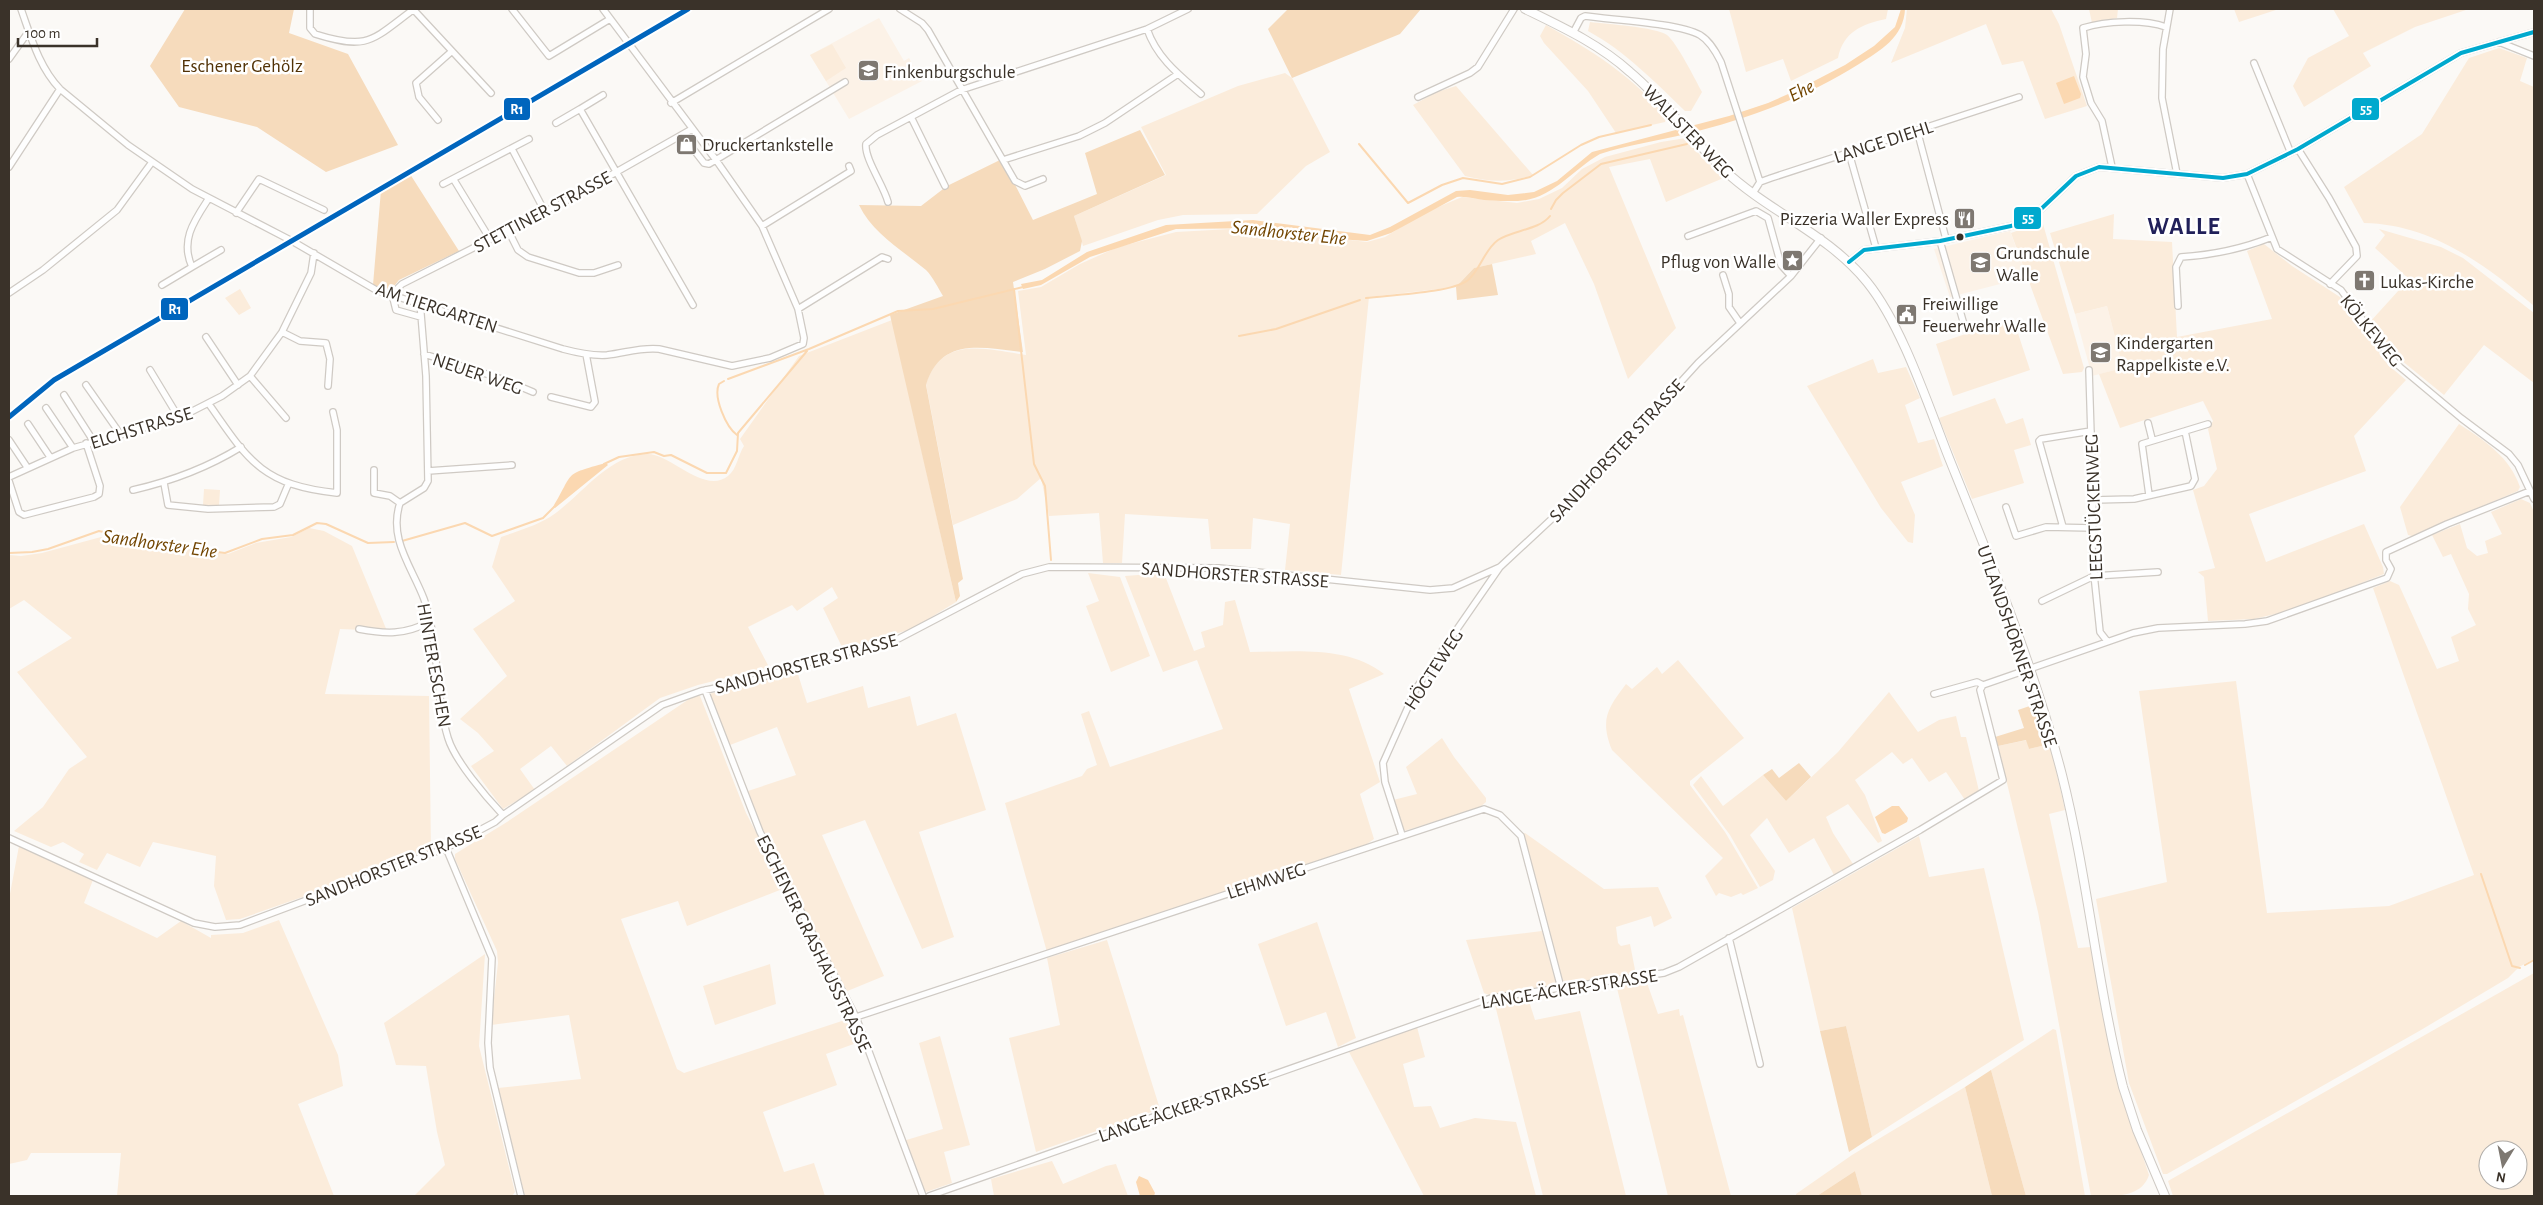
<svg xmlns="http://www.w3.org/2000/svg" width="2543" height="1205" font-family="'Alegreya Sans',sans-serif">
<style>
.built{fill:#fcf2e7}
.green{fill:#fbecdb;fill-rule:evenodd}
.forest{fill:#f6dbbc}
.water{fill:#fbd8b1}
.lines{fill:none;stroke-linecap:round;stroke-linejoin:round}
.stream{stroke:#fbd8b1;stroke-width:2}
.street-casing{stroke:#cfcac4;stroke-width:8}
.secondary-casing{stroke:#cfcac4;stroke-width:10}
.street{stroke:#fefefe;stroke-width:5.5}
.secondary{stroke:#fefefe;stroke-width:8}
.bus-1-casing{stroke:#fff;stroke-width:8}
.bus-1{stroke:#00a9ce;stroke-width:4}
.rail-1-casing{stroke:#fff;stroke-width:9}
.rail-1{stroke:#0065bd;stroke-width:5}
.bus-dot{fill:#3a3229;stroke:#fff;stroke-width:2}
.labels{text-anchor:middle;stroke-width:5;stroke-linejoin:round;paint-order:stroke}
.park-label{font-size:19px;fill:#523206;stroke:#fff}
.poi-label{font-size:19px;fill:#3a3229;stroke:#fff;text-anchor:start}
.street-label{font-size:19px;fill:#3a3229;stroke:#fff}
.water-label{font-size:20px;font-style:italic;fill:#724500;stroke:#fff}
.district-label{font-size:24px;font-weight:bold;letter-spacing:1px;fill:#212059;stroke:#fff}
.line-badge{stroke:#fff;stroke-width:2}
.badge-label{font-size:14px;text-anchor:middle;font-weight:bold;fill:#fff}
</style>
<rect width="100%" height="100%" fill="#fbf9f6"/>
<path class="built" d="M879,18l25,43 5,-3 13,23 -73,38 -39,-64z
M2010,231l17,46 -77,20 -16,-48z
M2107,306l16,62 -31,8 -17,-62z"/>
<path class="green" d="M1729,9h159l-2,10c-24,5 -43,13 -48,39l-47,23 -8,-22 -37,13z
M1907,9h144l8,15 28,82 -42,13 -22,-58 -21,4 -16,-41 -95,39 14,-35z
M2089,9h38h-9l-1,9 -25,5z
M2234,9h45l-40,13z
M2333,9h136l-54,18 -52,26 8,13 -67,41 -11,-21 15,-28 41,-22z
M1590,22c16,2 66,5 77,13 10,8 28,44 35,57l-11,19h-6c-30,-29 -60,-60 -97,-80z
M1546,25c45,25 87,51 120,92l-1,5 -49,11 -28,-42 -44,-48 -4,-7z
M832,44l14,24 -20,13 -16,-26z
M2499,48l28,10 -7,23 14,6v219c-48,-41 -103,-82 -170,-83l-20,-36 78,-53 47,-76z
M1285,73l7,5 38,74 -24,14 -49,48 -74,1 -25,5 -75,26 -9,-30 92,-41 -25,-48 97,-41z
M1456,86l77,89c-24,8 -43,7 -68,1l-52,-71 24,-13z
M1686,138l19,23 21,16 -60,25 -16,-43 -41,8 67,161 -48,51 -34,-95 -29,-61 -34,18 5,13 -62,14 -18,19 -87,10 -28,278 -56,-5 5,-46 -37,-6 -2,31h-40l-3,-30 -83,-5 -3,49h-19l-4,-50 -50,3 -8,-38 -24,21 -64,26 -27,-141c16,-49 60,-35 100,-29l-8,-64 23,-4 39,-23 38,-17 58,-15 73,-4 118,14 18,-5 39,-24 38,-16 55,6 22,-4 23,-11 20,-19 23,-12 56,-15z
M2114,214l-1,25 59,3 5,95 95,-18 -25,-68 17,-7 28,22 48,31 48,68 18,15 -52,56 12,35 -117,43 17,48 98,-38 19,43 1,7 -88,35 -42,10 -46,2 -4,-44 -6,-5 17,-4 -22,-78 11,-4 13,-17 -9,-40 5,-8 -10,-20 -83,27 -21,-54 24,-6 -16,-62 -32,8 -25,-81z
M2040,219l3,5 41,144 -2,4 -19,2 -52,-141 19,-7z
M2379,229l62,18 22,11 71,55v70l-50,-38 -40,50 -48,-39 -27,-33 40,-44 -34,-31 10,-13z
M240,289l11,19 -12,7 -14,-17z
M2013,318l17,52 -77,26 -17,-52z
M892,320l64,282 -44,27 -69,20 -20,-41 15,-10 -6,-11 -35,24 -5,-6 -44,22 21,40 -71,18 -38,13 -93,68 -16,-20 -31,23 15,21 -32,19 -32,-43 23,-15 -16,-18 -18,-14 47,-43 -34,-47 42,-28 -23,-34 9,-30c17,-6 34,-11 49,-20 31,-20 57,-62 97,-63 23,-1 57,41 81,22 9,-7 10,-21 16,-30l-4,-7 59,-83z
M1873,359l5,14 28,-6 14,31 -15,7 13,38 16,-4 9,27 -42,16 14,33 -2,28 -5,-1 -27,-34 -74,-122z
M1995,398l11,26 17,-6 8,27 -17,5 10,33 -52,16 -33,-81z
M2459,424c26,17 51,33 61,63l-2,4 -106,45 -4,-1 -8,-28z
M204,489l16,1 -1,16 -16,-1z
M2521,499l9,4 4,9v447l-15,8 -11,11 -87,52 -254,144h-4l-34,-91 -33,-184 71,-17 -28,-191 97,-10 31,232 122,-7 85,-31 -101,-287 17,-7 9,4 38,84 22,-8 -8,-24 25,-12 -8,-16 1,-15 -18,-40 -8,3 -11,-22 28,-11 7,24 10,8 11,-3 -3,-12 17,-7 -11,-22z
M309,528l15,3 28,15 35,85 -47,-2 -15,65 104,2 2,156 -191,67 -14,1 -12,-34 2,-30 -63,-14 -13,25 -33,-14 -10,17 -18,-8 5,-8 -21,-12 -12,5 -37,-16 29,-24 26,-38 18,-12 -70,-85 55,-34 -48,-38 -15,9v-54l12,1 21,-3 59,-16 52,9 75,8 28,-11 35,-6z
M1088,573l32,4 30,79 -39,16 -25,-66 13,-5z
M1164,573l30,78 11,-4 -4,-15 22,-7 2,-23 10,-2 15,52c43,0 98,-7 134,22l-35,15 31,93 -20,12 14,45 -7,5 -320,108 -42,-149 77,-27 5,-7 10,-4 -16,-51 8,-3 21,56 113,-38 -26,-69 -34,12 -38,-96z
M1678,660l66,78 -54,43v4l35,47 33,56 -15,7 -2,-2 -10,4 -12,-4 -3,3 -11,-20 18,-18 -111,-108c-12,-30 -5,-41 14,-66l6,5 25,-22 5,7z
M797,671l10,32 56,-17 5,22 42,-12 7,30 39,-13 30,97 -67,22 35,105 -32,12 -57,-129 -43,15 62,141 -39,16 -83,-162 -14,-39 48,-16 -19,-48 -47,18 -21,-51z
M1889,692l29,40 21,-12 17,-4 5,21h5l13,54 -14,9 -19,-28 -17,10 -17,-24 -9,6 -11,-12 -37,28 10,15 17,46 -4,2 -30,-39 -22,13 7,16 20,31 -19,11 -20,-37 -25,15 -22,-35 -17,17 25,36 -2,9 -13,7 -30,-52 -37,-50 8,-9 22,30 40,-31 23,26 52,-49z
M695,695l5,1 46,117 39,75 -98,38 -9,-25 -57,18 56,150 7,4 167,-55 11,23 -36,13 11,31 -74,27 21,60 30,-9 11,33h-300l-27,-108 83,-9 -12,-64 -78,10 7,-62 -1,-12 -42,-92v-5l52,-32z
M1442,738l12,19 32,41v4l-7,6 -75,23 -11,-31 24,-6 -11,-27z
M2027,740l2,9 21,-5 15,66 -16,4 29,134 13,-1 22,120 36,108c-8,24 -37,21 -58,21l-53,-284 -40,-166z
M1525,833l79,56 54,-2 14,31 -18,9 -3,-11 -35,11 2,16 3,3 9,-2 6,31 -71,10 -3,-3 -40,-148z
M1919,836l10,41 55,-9 40,172 -152,97 -26,-111 -26,5 -28,-123z
M19,846l74,34 -9,23 73,35 24,-17 30,17v-3l32,-2 36,-13 59,135 5,31 -45,18 36,92h-217l4,-43h-90l-4,7 -18,4v-265z
M1317,922l39,116 -18,9 -12,-35 -40,14 -28,-82z
M1542,931l15,53 -4,2 -64,9 -5,-2 -18,-53z
M1107,940l53,169 -124,43 -27,-114 51,-13 -13,-67z
M485,954l-6,92 36,146 -3,4h-98l31,-31 -8,-33 -11,-66 -30,-1 -12,-42z
M770,964l6,40 -61,21 -12,-39z
M2534,973v223h-361l-5,-15zM2488,1150h30v30h-30z
M1646,980l12,34 21,-5 1,7 3,-1 48,181h-63l-52,-212z
M1527,995l8,25 45,-9 46,185h-83l-48,-191 1,-4z
M1417,1027l8,30 -22,7 11,43 17,-1 9,22 35,-10 41,4 20,74h-112l-75,-144z
M2053,1029l3,1 29,166h-59l-35,-126z
M940,1036l30,109 -26,7 8,31 -26,9 -4,-3 -19,-48 40,-12 -24,-86z
M1965,1087l27,109h-130l-7,-25 -38,25h-21v-2l56,-39z
M1052,1161l11,23 43,-18 10,-2 12,32h-134l-3,-17z"/>
<path class="forest" d="M185,9h109l-5,24 59,21 50,91 -72,27 -69,-45 -78,-20 -29,-41z
M1288,9h133l-21,25 -108,44 -24,-49z
M1140,130l25,45 -91,41 8,25 -2,10 -35,18 -32,13 10,70c-40,-4 -82,-16 -97,33l37,194 -5,4 2,13 -4,6 -66,-287 53,-19c-5,-8 -10,-19 -17,-26 -24,-20 -53,-36 -67,-65l62,1 26,-20 55,-27 31,61 64,-26 -12,-41z
M410,174l49,77 -60,29 -8,10 -18,-5 8,-95z
M1492,264l6,31 -41,5 -1,-13 18,-19z
M2038,703l12,41 -21,5 -3,-9 -28,6 -3,-9 29,-9 -6,-18z
M1799,763l12,14 -25,24 -23,-26 9,-6 7,9z
M1846,1026l26,111 -23,15 -29,-121z
M1991,1070l35,126h-34l-27,-109z
M1855,1171l7,25h-45z"/>
<path class="water" d="M1901,9h4c-1,28 -25,42 -46,55 -54,34 -112,55 -173,70 -29,7 -58,11 -86,20 -28,16 -47,45 -82,47 -11,0 -23,0 -34,-1 -10,-1 -17,-4 -27,-3l-66,36 -24,8 -29,-2 -67,-11 -95,1 -86,28 -49,28 -18,4 -2,-5 21,-4 45,-28 79,-27 87,-5 117,15 20,-8 66,-36 14,-1 38,5 26,-3 23,-11 35,-29 137,-36 39,-13 27,-12 50,-26 29,-19 21,-19z
M2074,76l7,18 -1,4 -16,6 -8,-21z
M606,463l2,2 -53,43 -2,-1c22,-36 9,-32 53,-44z
M1892,806h7l9,12 -1,4 -22,12 -3,-1 -7,-16z
M1139,1176l9,4 7,13 -1,3h-14l-4,-14z"/>
<g class="lines">
<path class="stream" d="M1359,144l49,59 34,-18 21,-7 39,6 28,-7 51,-32 18,-8 52,-12
M1551,209l5,-9 7,-7 38,-29 86,-20
M1014,289l20,175 11,22 6,74
M1366,298c23,-3 86,-5 102,-18 13,-11 16,-30 30,-40 15,-10 41,-10 52,-24
M1239,336l37,-7 84,-29
M728,379l81,-30 89,-38 35,-2 90,-22
M724,381l-5,3c-6,13 7,43 18,51
M604,464l15,-7 35,-5 10,4 7,-1 36,18h19l11,-22 1,-18 69,-82
M402,541l63,-18 27,13 51,-18 11,-11
M9,553l23,-1 16,-3 51,-18 64,14 62,8 37,-14 31,-4 24,-12 9,1 42,19 26,-1
M2481,874l31,92 8,2
M2525,965l9,-5"/>
<defs>
<path id="street" d="M21,9c10,28 18,58 39,80l68,56 64,44 100,52 84,49 187,59c15,4 29,7 44,6 18,-2 34,-8 52,-6l73,17 38,-8 33,-14 1,-6 -6,-29 -36,-83 -46,-66 -113,-151
M310,9v19l5,6c54,17 57,6 99,-25
M413,9l78,84
M512,9l37,47 61,-37
M900,9l22,14 6,7 87,151 10,5 18,-7
M2170,9l-7,40 -1,49 15,76
M1147,29c10,29 32,46 54,65
M1573,33l8,-15 4,-2c27,4 94,7 115,19 10,6 16,17 21,27l39,120
M2499,42l35,14
M9,59l20,-28
M2254,63l36,88
M603,95l-23,14 113,196
M1418,97l52,-24 8,-6 36,-58
M671,103l158,-94
M911,117l34,69
M438,120l-19,-23 -3,-14 35,-31
M556,123l24,-14
M1917,130l29,109
M683,136l21,27 5,1 136,-82
M512,149l33,63
M2298,149l31,49 27,49 1,9 -27,28
M1849,153l27,95
M1003,160l76,-24 26,-13 73,-49
M9,167l51,-78
M2112,167l-10,-46 -11,-18 -8,-26 3,-23 -3,-26c23,-7 60,-9 83,-1
M2247,174l30,75 64,41 48,66 11,11 61,51 48,36 9,11 16,34
M454,180l36,59
M443,184l86,-45
M1753,193l7,-11 11,-4 248,-81
M888,202c-4,-16 -24,-44 -22,-58l11,-9 84,-45 186,-61 41,-20
M236,213l23,-34 65,31
M762,226l89,-55 -2,-5
M508,230l10,20 10,7 51,16h15l24,-8
M1688,236l68,-25 12,7 13,47 10,11
M1940,241l23,80
M1849,262l15,-12 76,-9 71,-15 14,-6 16,-11 35,-33 23,-9 124,11 24,-4 51,-25 163,-96 73,-21
M192,267l29,-17
M1723,275l6,19v13l11,16
M162,285l30,-18c-12,-27 2,-46 17,-69
M9,293l34,-23 74,-60 35,-48
M420,302l6,74 2,105 -4,7 -24,15c-12,36 12,64 24,96 15,41 11,97 24,139 7,23 38,59 55,77
M2178,306l-2,-39 5,-10c32,-2 61,-8 91,-20
M798,309l84,-52 6,2
M421,317l-25,-7 -4,-16 10,-10 158,-80 132,-75
M282,332l18,9 26,2 4,16 -2,27
M206,337l32,48
M424,354l78,25 31,13
M150,370l29,48
M2089,370l4,130 -1,55 8,77 7,9
M250,376l36,42
M86,385l35,50
M64,395l30,47
M551,397l40,10 4,-5 -9,-48
M209,404c40,58 54,81 128,89v-63l-4,-18
M46,408l27,40
M2148,423l4,16
M28,424l22,33
M2185,431l23,-7
M9,440l18,27
M374,470v23l16,3 10,7
M428,471l84,-6
M9,477l64,-29 106,-30 43,-22 28,-20 32,-44 29,-59 3,-20
M9,481l10,31 5,3 70,-18 5,-3 1,-8 -14,-43
M164,483l4,22 40,4 66,-2 6,-3 8,-19
M133,490c39,-9 74,-22 108,-43
M2093,500l41,-1 57,-13 4,-7 -10,-48 -43,13 7,51
M2006,507l10,29 30,-9 47,1
M2063,527l-24,-86 2,-2 50,-8
M2042,601l52,-25 64,-4
M359,629c26,5 46,6 70,-7
M705,690l55,142 96,185 67,179
M1934,694l43,-12 6,3
M1402,835l-17,-53 -2,-19 34,-76 83,-120
M9,838l185,85 21,4 25,-2 206,-77 49,-26 8,-7 159,-110 39,-14 49,-10 63,-20 85,-22 124,-65 27,-7 170,1 211,22 23,-2 47,-21 71,-66 59,-61 18,-22 50,-55 93,-87 30,-38
M446,848l46,110 -4,85 2,25 31,128
M1729,938l31,126
M856,1017l628,-208 16,6 21,21 40,152
M929,1196l562,-198 173,-25 15,-6 241,-137 83,-50 -23,-90 3,-5 150,-52 25,-5 87,-4 22,-3 120,-43 4,-9 -5,-9v-8l61,-28 83,-33"/>
<path id="secondary" d="M1525,9c37,18 74,35 105,63 35,29 61,67 94,98 45,42 104,64 143,112 35,43 61,123 82,176 42,104 85,208 113,317 26,103 35,210 61,312l14,43 28,66"/>
</defs>
<use href="#street" class="street-casing"/>
<use href="#secondary" class="secondary-casing"/>
<use href="#street" class="street"/>
<use href="#secondary" class="secondary"/>
<defs>
<path id="bus-1" d="M1849,262l15,-12 76,-9 71,-15 14,-6 16,-11 35,-33 23,-9 124,11 24,-4 51,-25 163,-96 73,-21"/>
</defs>
<use href="#bus-1" class="bus-1-casing"/>
<use href="#bus-1" class="bus-1"/>
<defs>
<path id="rail-1" d="M9,417l45,-37 634,-371"/>
</defs>
<use href="#rail-1" class="rail-1-casing"/>
<use href="#rail-1" class="rail-1"/>
</g>
<defs>
<symbol id="school-square" viewBox="-11 -11 22 22"><rect x="-9" y="-9" width="18" height="18" rx="4" fill="#7e7871" stroke="#fff"/><path d="M0-5L7-2L0 1L-7-2ZM-4 1L0 2.5L4 1V4Q0 6-4 4Z" fill="#fff"/></symbol>
<symbol id="shop-square" viewBox="-11 -11 22 22"><rect x="-9" y="-9" width="18" height="18" rx="4" fill="#7e7871" stroke="#fff"/><path d="M-5-2.5h2.3a2.7 3.5 0 0 1 5.4 0H5L5.5 6h-11ZM-1.5-2.5h3a1.5 2.3 0 0 0-3 0Z" fill="#fff"/></symbol>
<symbol id="restaurant-square" viewBox="-11 -11 22 22"><rect x="-9" y="-9" width="18" height="18" rx="4" fill="#7e7871" stroke="#fff"/><path d="M-5-6h1v4h1v-4h1v4h1v-4h1v5L-1.5 .5V6h-2V.5L-5-1ZM5-6V6H3V1.5H1.5Q1.5-4 5-6Z" fill="#fff"/></symbol>
<symbol id="sight-square" viewBox="-11 -11 22 22"><rect x="-9" y="-9" width="18" height="18" rx="4" fill="#7e7871" stroke="#fff"/><path d="M0-6L1.8-2.2L6-1.7L2.9 1.2L3.7 5.4L0 3.3L-3.7 5.4L-2.9 1.2L-6-1.7L-1.8-2.2Z" fill="#fff"/></symbol>
<symbol id="church-square" viewBox="-11 -11 22 22"><rect x="-9" y="-9" width="18" height="18" rx="4" fill="#7e7871" stroke="#fff"/><path d="M-1.2-6h2.4v3.5h3.3v2.4h-3.3V6h-2.4V-.1h-3.3v-2.4h3.3Z" fill="#fff"/></symbol>
<symbol id="civic-square" viewBox="-11 -11 22 22"><rect x="-9" y="-9" width="18" height="18" rx="4" fill="#7e7871" stroke="#fff"/><path d="M-.6-6.5H3V-4.5H.6V-3L4-1V1h2V6H-6V1h2V-1L-.6-3ZM-1.2 2.5V6h2.4V2.5Z" fill="#fff"/></symbol>
</defs>
<g fill-rule="evenodd">
<use href="#school-square" x="856" y="58" width="25" height="25"/>
<use href="#shop-square" x="674" y="132" width="25" height="25"/>
<use href="#restaurant-square" x="1952" y="206" width="25" height="25"/>
<use href="#sight-square" x="1780" y="248" width="25" height="25"/>
<use href="#school-square" x="1968" y="250" width="25" height="25"/>
<use href="#church-square" x="2352" y="268" width="25" height="25"/>
<use href="#civic-square" x="1894" y="302" width="25" height="25"/>
<use href="#school-square" x="2088" y="340" width="25" height="25"/>
</g>
<circle class="bus-dot" cx="1960" cy="237" r="4.5"/>
<g class="labels">
<g class="park-label">
<text x="242" y="72">Eschener Gehölz</text>
</g>
<g class="poi-label">
<text x="884" y="78">Finkenburgschule</text>
<text x="702" y="151">Druckertankstelle</text>
<text x="1949" y="225" text-anchor="end">Pizzeria Waller Express</text>
<text x="1996" y="259">Grundschule<tspan x="1996" dy="22">Walle</tspan></text>
<text x="1776" y="268" text-anchor="end">Pflug von Walle</text>
<text x="2380" y="288">Lukas-Kirche</text>
<text x="1922" y="310">Freiwillige<tspan x="1922" dy="22">Feuerwehr Walle</tspan></text>
<text x="2116" y="349">Kindergarten<tspan x="2116" dy="22">Rappelkiste e.V.</tspan></text>
</g>
<g class="street-label">
<text transform="translate(1689 131) rotate(46)" y="7">WALLSTER WEG</text>
<text transform="translate(1883 141) rotate(-18)" y="7">LANGE DIEHL</text>
<text transform="translate(542 211) rotate(-28)" y="7">STETTINER STRASSE</text>
<text transform="translate(437 307) rotate(18)" y="7">AM TIERGARTEN</text>
<text transform="translate(2372 330) rotate(51)" y="7">KÖLKEWEG</text>
<text transform="translate(478 373) rotate(19)" y="7">NEUER WEG</text>
<text transform="translate(141 427) rotate(-17)" y="7">ELCHSTRASSE</text>
<text transform="translate(1616 450) rotate(-47)" y="7">SANDHORSTER STRASSE</text>
<text transform="translate(2093 507) rotate(-92)" y="7">LEEGSTÜCKENWEG</text>
<text transform="translate(1235 574) rotate(4)" y="7">SANDHORSTER STRASSE</text>
<text transform="translate(2018 646) rotate(71)" y="7">UTLANDSHÖRNER STRASSE</text>
<text transform="translate(806 663) rotate(-15)" y="7">SANDHORSTER STRASSE</text>
<text transform="translate(435 665) rotate(80)" y="7">HINTER ESCHEN</text>
<text transform="translate(1433 669) rotate(-57)" y="7">HÖGTEWEG</text>
<text transform="translate(393 865) rotate(-22)" y="7">SANDHORSTER STRASSE</text>
<text transform="translate(1266 880) rotate(-18)" y="7">LEHMWEG</text>
<text transform="translate(815 943) rotate(64)" y="7">ESCHENER GRASHAUSSTRASSE</text>
<text transform="translate(1569 988) rotate(-9)" y="7">LANGE-ÄCKER-STRASSE</text>
<text transform="translate(1183 1107) rotate(-19)" y="7">LANGE-ÄCKER-STRASSE</text>
</g>
<g class="water-label">
<text transform="translate(1801 90) rotate(-27)" y="7">Ehe</text>
<text transform="translate(1289 232) rotate(6)" y="7">Sandhorster Ehe</text>
<text transform="translate(160 543) rotate(8)" y="7">Sandhorster Ehe</text>
</g>
<g class="district-label">
<text x="2184" y="234">WALLE</text>
</g>
</g>
<g class="line-badge">
<rect x="503" y="97" width="28" height="24" rx="5" fill="#0065bd"/>
<rect x="2351" y="97" width="29" height="24" rx="5" fill="#00a9ce"/>
<rect x="2013" y="206" width="29" height="24" rx="5" fill="#00a9ce"/>
<rect x="160" y="297" width="29" height="24" rx="5" fill="#0065bd"/>
</g>
<g class="badge-label">
<text x="517" y="114">R1</text>
<text x="2366" y="114">55</text>
<text x="2028" y="223">55</text>
<text x="175" y="314">R1</text>
</g>
<rect width="2543" height="1205" fill="none" stroke="#3a3229" stroke-width="20"/>
<g transform="translate(2503 1165) rotate(190)"><circle r="24" fill="#ffffff" stroke="#b0ada9"/>
<path d="M0-4L9 19L0 12L-9 19Z" fill="#7e7871"/>
<text y="-8" font-size="14" font-weight="bold" text-anchor="middle" fill="#3a3229">N</text>
</g>
<path d="M18 38v8h79v-8" fill="none" stroke="#3a3229" stroke-width="2.5"/>
<text x="25" y="38" font-size="15" fill="#3a3229" stroke="#ffffff" stroke-width="4" paint-order="stroke">100 m</text>
</svg>
